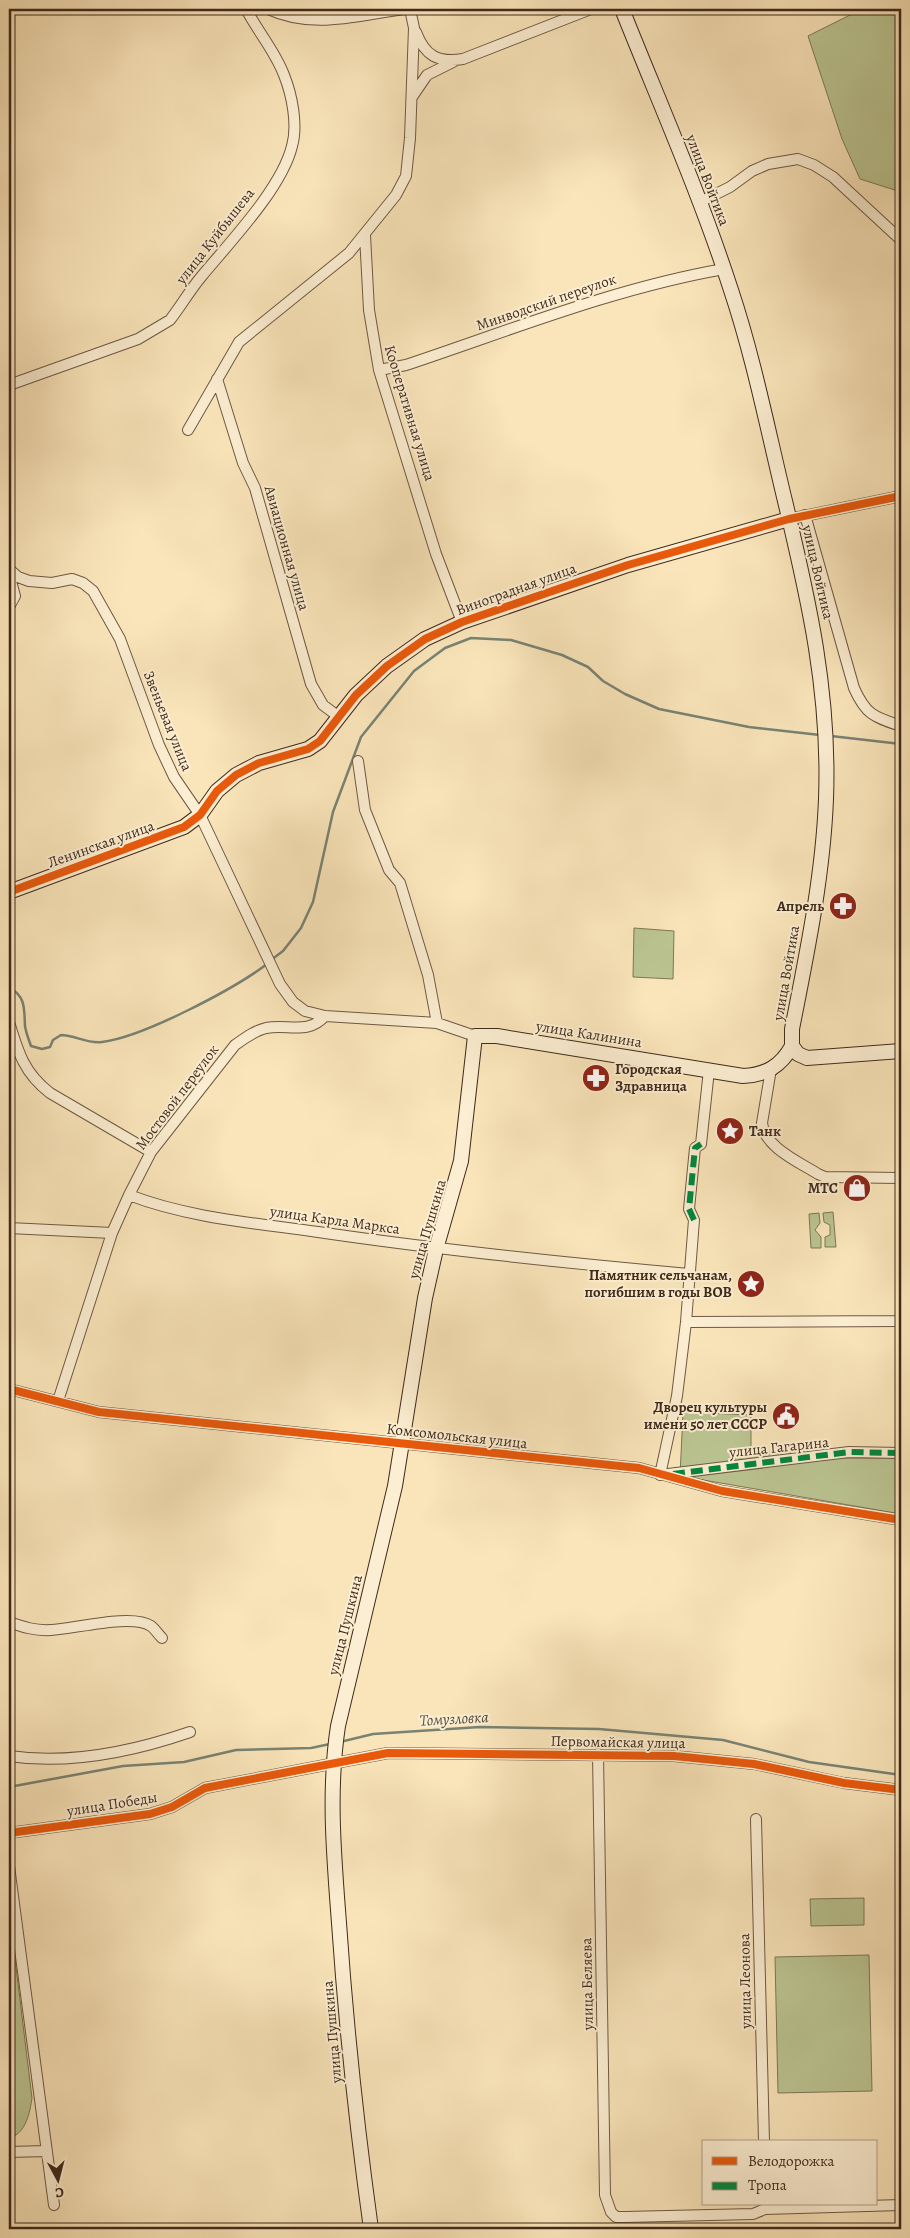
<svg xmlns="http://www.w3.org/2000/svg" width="910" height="2238" font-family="Alegreya,serif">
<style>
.green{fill:#bbc592;stroke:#7d7856}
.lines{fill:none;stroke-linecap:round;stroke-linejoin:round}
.stream{stroke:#788374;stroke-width:2.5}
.street-casing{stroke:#6e5943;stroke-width:12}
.secondary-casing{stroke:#3f2a1b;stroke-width:16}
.street{stroke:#fceed2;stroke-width:10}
.secondary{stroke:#fceed2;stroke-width:14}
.quiet{stroke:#00873e;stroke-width:6;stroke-dasharray:12 6;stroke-linecap:butt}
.cycleway-casing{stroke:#fceed2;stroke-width:11}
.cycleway{stroke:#e8590c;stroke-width:8}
.labels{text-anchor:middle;stroke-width:4;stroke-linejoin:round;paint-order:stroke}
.street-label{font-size:15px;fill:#3f2a1b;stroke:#fceed2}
.poi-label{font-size:15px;font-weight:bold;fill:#3f2a1b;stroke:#fceed2;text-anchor:end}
.water-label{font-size:16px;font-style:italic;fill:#574f40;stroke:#fceed2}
</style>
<rect width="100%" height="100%" fill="#fae5ba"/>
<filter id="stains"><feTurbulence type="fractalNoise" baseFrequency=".004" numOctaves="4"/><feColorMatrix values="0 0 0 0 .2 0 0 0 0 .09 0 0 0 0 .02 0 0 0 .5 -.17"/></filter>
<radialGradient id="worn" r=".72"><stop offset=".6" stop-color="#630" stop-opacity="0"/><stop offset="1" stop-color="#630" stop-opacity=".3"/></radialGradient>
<path class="green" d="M862,9h39v183l-41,-13 -18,-40 -34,-103z
M634,928l40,3 -1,48 -40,-2z
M833,1212l3,35h-11v-10l5,-2v-10l-6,-3 -1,-9z
M819,1213l1,10 -5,7 6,7v11h-10l-2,-34z
M683,1412l68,3v35l95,8h55v56l-221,-38z
M864,1898v27l-53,1 -1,-27z
M9,1910l23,188c-2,14 -6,36 -23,40z
M869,1955l3,136 -94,2 -3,-136z"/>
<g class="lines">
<path class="stream" d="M831,736l70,8
M271,960l12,-9 18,-23 12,-26 20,-90 28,-75 53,-66 31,-23 26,-10 40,2 51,15 26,12 15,14 22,13 34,15 90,18 71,8
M9,987c17,10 15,21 16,39 1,7 4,14 6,20l11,3 8,-2 3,-7 8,-5c14,0 26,9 41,7 41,-5 132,-53 165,-78
M340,1742l33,-8 107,-7 119,2 124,11 86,22 92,13
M9,1787l114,-21 61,-4 52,-12 75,-2 19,-4"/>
<defs>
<path id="street" d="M268,9c46,21 89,6 137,0
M416,32c9,24 22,31 47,27l128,-50
M412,97l15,-22 26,-13
M700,202l30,-15 22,-16 16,-7 30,-5 16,6 19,12 68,63
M365,235l4,75 10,60 57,184 26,68
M379,370l27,-5c105,-35 209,-77 318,-96
M217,379l26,84 12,25 56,196 12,21 16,12
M9,385l129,-46 32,-19c11,-14 20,-30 31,-43 28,-34 81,-89 91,-131 6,-21 0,-51 -8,-71 -9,-24 -26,-43 -38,-66
M188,430l51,-88 110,-89 47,-58 10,-19 4,-38 4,-110 -4,-19
M805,515l49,173c12,27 20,29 47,38
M789,519l112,-23
M9,569l9,8 11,4 23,2 20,-4 11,4 10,8 27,48 39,106 15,32 26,38 80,169 13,18 12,9 20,5 112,7 38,13
M9,574l6,22 -6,11
M358,761l7,49 24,60 11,13 28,92 9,48
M9,1022c9,30 15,51 41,71l101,59
M771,1069l-9,54c2,24 37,39 56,51l7,3 76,1
M129,1195c60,23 126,28 189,37 123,18 247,31 371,42
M9,1228l103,5
M901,1288v30
M686,1322l215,-1
M9,1389l90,23 540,56 83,23 179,29
M58,1401l54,-168 17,-38 22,-43 84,-107c10,-7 19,-14 31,-17 23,-4 42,7 59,-12
M668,1474l181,-22 52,1
M660,1475l17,-79 9,-74 8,-102 -5,-11 6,-61 6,-4 8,-74
M9,1622c14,5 26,9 42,8 23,-1 81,-17 100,-4 4,3 7,8 11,12
M598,1754l7,441 6,17 5,5h9l128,-3 12,-5 136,-4
M9,1756c61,9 123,-4 181,-24
M756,1819l8,323
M9,1833l141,-19 22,-7 33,-19 183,-35 286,3 80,8 90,19 57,7
M9,1866l45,339
M9,2152l37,-1"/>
<path id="secondary" d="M622,9c37,93 78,185 109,281 23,69 37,141 54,211 24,100 45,193 41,298 -3,77 -19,154 -34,230v17
M9,892l175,-65 16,-12 17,-24 19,-16 23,-12 49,-14 12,-8 36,-46 31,-29 38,-27 37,-17 166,-57 161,-46
M792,1046l6,8 9,4 94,-7
M371,2229c-14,-101 -25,-203 -32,-306 -5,-66 -11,-132 -1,-197l57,-240 30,-188 11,-49 25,-88 14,-125h22l246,40c23,-1 38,-10 49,-30"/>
</defs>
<use href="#street" class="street-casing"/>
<use href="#secondary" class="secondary-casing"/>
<use href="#street" class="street"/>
<use href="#secondary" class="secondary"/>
<path class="quiet" d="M694,1220l-5,-11 6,-61 6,-4
M901,1288v30
M673,1474l176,-22 52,1"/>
<defs>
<path id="cycleway" d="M9,892l175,-65 16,-12 17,-24 19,-16 23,-12 49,-14 12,-8 36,-46 31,-29 38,-27 37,-17 166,-57 161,-46 112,-23
M9,1389l90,23 540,56 83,23 179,29
M9,1833l141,-19 22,-7 33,-19 183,-35 286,3 80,8 90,19 57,7"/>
</defs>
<use href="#cycleway" class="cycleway-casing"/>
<use href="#cycleway" class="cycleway"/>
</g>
<defs>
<symbol id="pharmacy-disc" viewBox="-11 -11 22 22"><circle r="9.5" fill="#8f2418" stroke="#fceed2"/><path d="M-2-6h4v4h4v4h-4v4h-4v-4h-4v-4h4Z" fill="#fff"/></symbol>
<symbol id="sight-disc" viewBox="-11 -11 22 22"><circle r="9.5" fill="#8f2418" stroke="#fceed2"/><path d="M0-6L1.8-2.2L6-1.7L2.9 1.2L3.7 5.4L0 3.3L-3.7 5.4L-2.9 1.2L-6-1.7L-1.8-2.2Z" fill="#fff"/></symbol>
<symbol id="shop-disc" viewBox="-11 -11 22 22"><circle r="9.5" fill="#8f2418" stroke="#fceed2"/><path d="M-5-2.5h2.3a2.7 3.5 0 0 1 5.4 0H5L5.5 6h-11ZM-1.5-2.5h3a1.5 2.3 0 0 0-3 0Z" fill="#fff"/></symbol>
<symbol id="civic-disc" viewBox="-11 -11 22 22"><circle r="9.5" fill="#8f2418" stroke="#fceed2"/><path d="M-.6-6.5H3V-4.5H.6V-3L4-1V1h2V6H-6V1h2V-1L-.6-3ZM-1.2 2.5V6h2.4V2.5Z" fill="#fff"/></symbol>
</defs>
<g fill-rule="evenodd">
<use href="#pharmacy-disc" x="827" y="890" width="32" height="32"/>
<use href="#pharmacy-disc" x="580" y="1062" width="32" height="32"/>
<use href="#sight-disc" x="714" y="1115" width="32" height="32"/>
<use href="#shop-disc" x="841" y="1172" width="32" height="32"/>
<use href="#sight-disc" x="735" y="1268" width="32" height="32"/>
<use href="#civic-disc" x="770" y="1400" width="32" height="32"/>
</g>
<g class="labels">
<g class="street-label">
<text transform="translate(708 180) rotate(69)" y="5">улица Войтика</text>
<text transform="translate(215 236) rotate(-52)" y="5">улица Куйбышева</text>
<text transform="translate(546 302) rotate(-19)" y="5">Минводский переулок</text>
<text transform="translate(410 413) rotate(73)" y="5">Кооперативная улица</text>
<text transform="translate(287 548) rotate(74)" y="5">Авиационная улица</text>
<text transform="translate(818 572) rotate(77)" y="5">улица Войтика</text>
<text transform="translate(516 589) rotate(-20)" y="5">Виноградная улица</text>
<text transform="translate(168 721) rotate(68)" y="5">Звеньевая улица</text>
<text transform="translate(101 844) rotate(-20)" y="5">Ленинская улица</text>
<text transform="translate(786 973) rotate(-80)" y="5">улица Войтика</text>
<text transform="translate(589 1034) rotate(9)" y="5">улица Калинина</text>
<text transform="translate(177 1097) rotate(-53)" y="5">Мостовой переулок</text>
<text transform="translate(335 1220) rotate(8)" y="5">улица Карла Маркса</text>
<text transform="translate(427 1229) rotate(-74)" y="5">улица Пушкина</text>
<text transform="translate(457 1436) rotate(6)" y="5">Комсомольская улица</text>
<text transform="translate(779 1447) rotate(-6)" y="5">улица Гагарина</text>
<text transform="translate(345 1625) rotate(-76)" y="5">улица Пушкина</text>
<text transform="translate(618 1742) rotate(1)" y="5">Первомайская улица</text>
<text transform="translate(112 1804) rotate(-9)" y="5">улица Победы</text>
<text transform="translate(745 1981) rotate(-91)" y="5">улица Леонова</text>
<text transform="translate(587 1984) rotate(-91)" y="5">улица Беляева</text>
<text transform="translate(332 2032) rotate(-95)" y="5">улица Пушкина</text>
</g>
<g class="poi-label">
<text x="824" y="911">Апрель</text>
<text x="615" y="1074" text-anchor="start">Городская<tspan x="615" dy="17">Здравница</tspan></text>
<text x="749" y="1136" text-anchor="start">Танк</text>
<text x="838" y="1193">МТС</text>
<text x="732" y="1280">Памятник сельчанам,<tspan x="732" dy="17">погибшим в годы ВОВ</tspan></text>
<text x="767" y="1412">Дворец культуры<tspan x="767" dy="17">имени 50 лет СССР</tspan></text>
</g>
<g class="water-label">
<text transform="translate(454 1718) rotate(-3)" y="6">Томузловка</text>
</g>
</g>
<rect width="910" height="2238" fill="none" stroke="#fae5ba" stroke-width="30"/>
<rect x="10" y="10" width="890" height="2218" fill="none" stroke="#3f2a1b" stroke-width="2.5"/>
<rect x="15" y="15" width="880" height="2208" fill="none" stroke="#3f2a1b"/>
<rect x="702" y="2140" width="175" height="65" fill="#fceed2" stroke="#b0a089"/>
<rect x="712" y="2157" width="25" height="8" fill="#e8590c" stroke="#b0a089"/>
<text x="748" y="2166" font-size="15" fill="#3f2a1b">Велодорожка</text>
<rect x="712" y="2182" width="25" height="8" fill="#00873e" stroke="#b0a089"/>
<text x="748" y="2190" font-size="15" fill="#3f2a1b">Тропа</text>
<g transform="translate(58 2180) rotate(173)" stroke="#fceed2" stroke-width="4" paint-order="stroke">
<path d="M0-4L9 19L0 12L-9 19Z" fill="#3f2a1b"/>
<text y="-8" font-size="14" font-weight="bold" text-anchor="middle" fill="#3f2a1b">С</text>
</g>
<rect width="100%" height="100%" filter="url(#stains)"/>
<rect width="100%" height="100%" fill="url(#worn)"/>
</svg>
